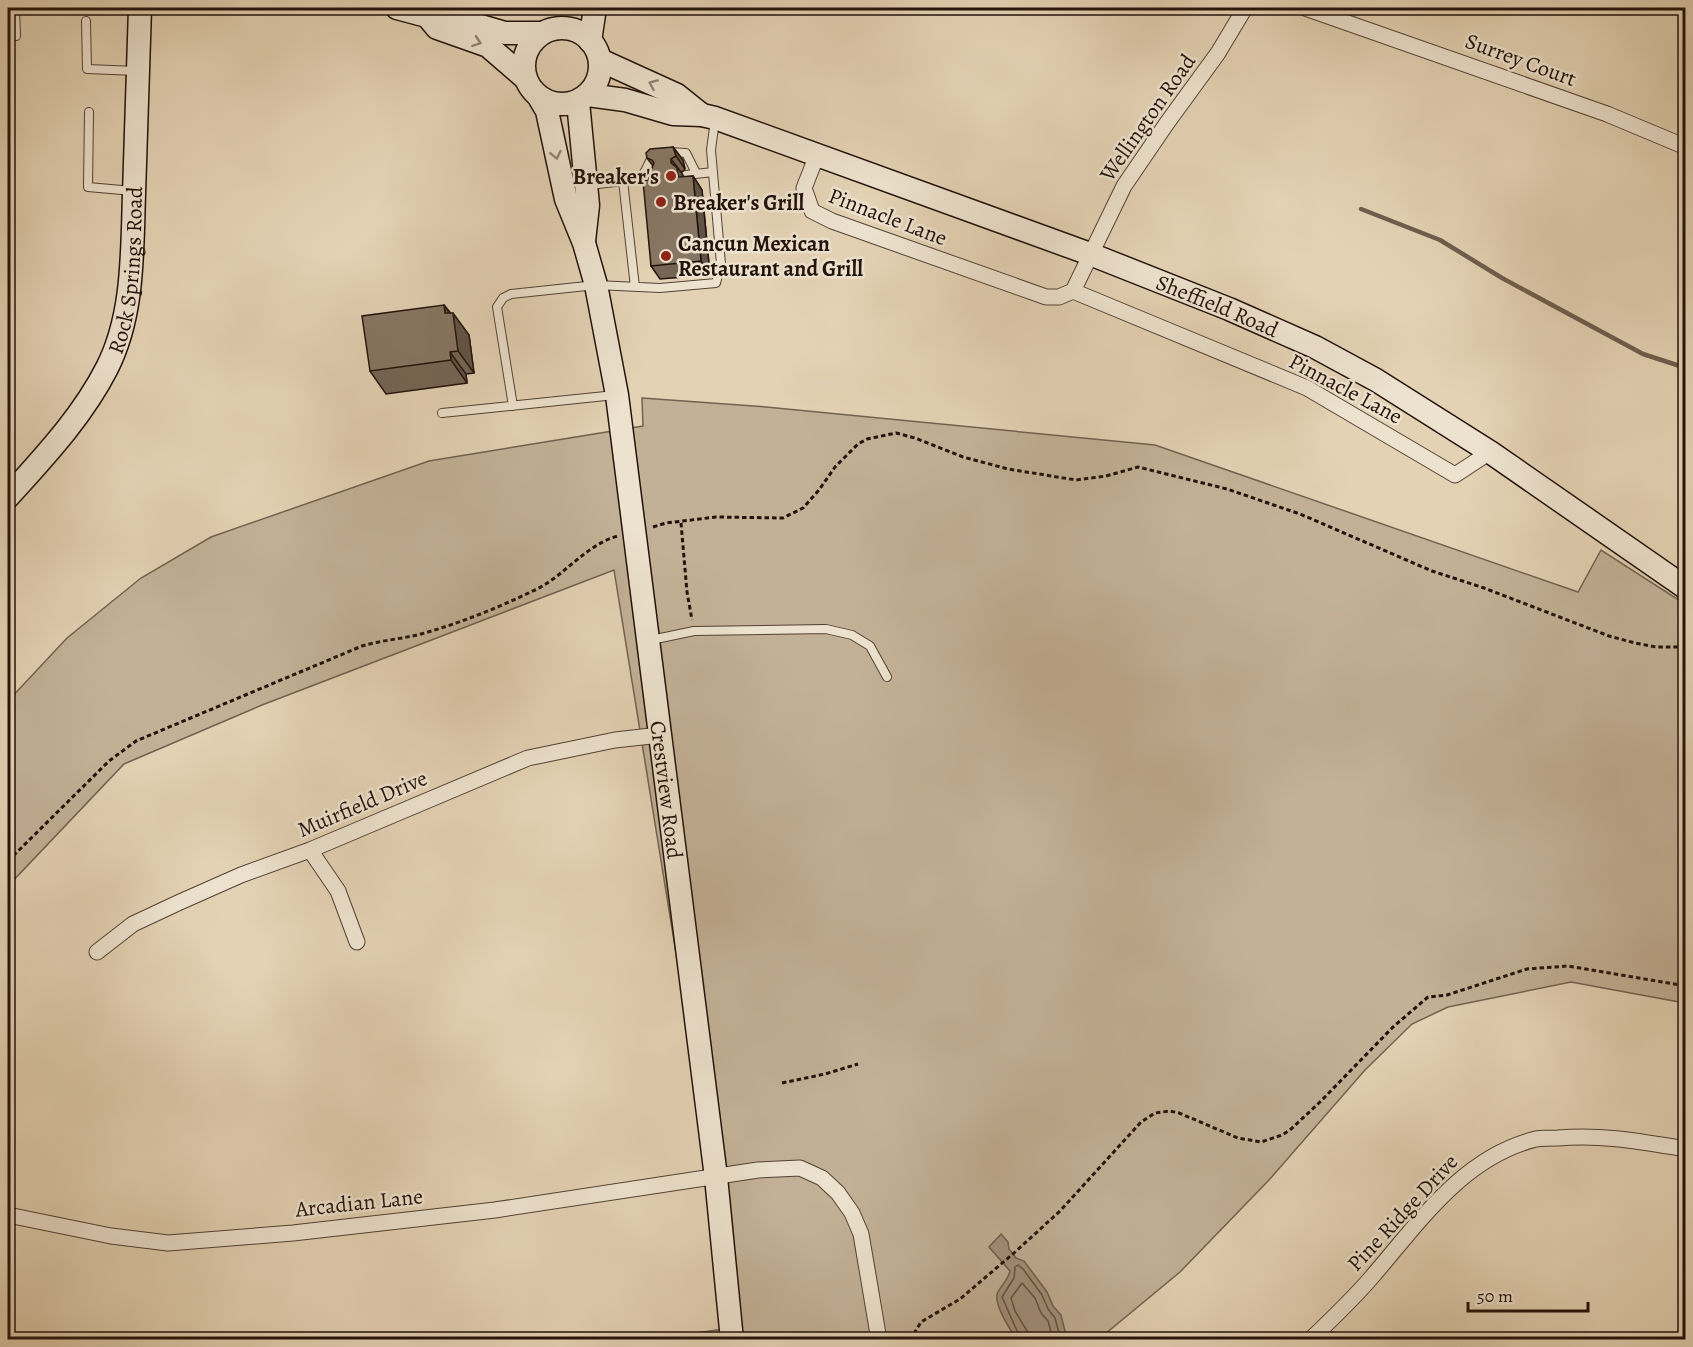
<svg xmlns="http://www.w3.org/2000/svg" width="1693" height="1347" font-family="Alegreya,serif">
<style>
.green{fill:#c3b197;stroke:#726251;stroke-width:1.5}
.water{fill:#a2917b;stroke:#6f5e4e;stroke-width:1.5}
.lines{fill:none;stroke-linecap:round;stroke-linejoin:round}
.shore{stroke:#625243;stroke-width:1.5}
.stream{stroke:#6f5e4e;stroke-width:4.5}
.lane-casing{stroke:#524235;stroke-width:10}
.street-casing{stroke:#524235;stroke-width:17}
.secondary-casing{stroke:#22120b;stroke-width:25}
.path{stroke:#22120b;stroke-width:3;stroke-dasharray:4.5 3;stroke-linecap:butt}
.lane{stroke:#ede2ce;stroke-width:8}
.street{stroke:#ede2ce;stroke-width:15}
.secondary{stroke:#ede2ce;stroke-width:22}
.wall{fill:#746555;stroke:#22120b;stroke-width:1.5}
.shaded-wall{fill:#5e5345;stroke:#22120b;stroke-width:1.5}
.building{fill:#877663;stroke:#22120b;stroke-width:1.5}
.oneway{stroke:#928476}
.poi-dot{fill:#8f2418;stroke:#ede2ce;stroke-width:2}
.labels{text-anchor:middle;stroke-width:5;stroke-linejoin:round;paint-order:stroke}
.street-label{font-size:22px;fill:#22120b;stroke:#ede2ce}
.poi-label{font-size:22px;font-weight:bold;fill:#22120b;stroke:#ede2ce;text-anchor:start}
</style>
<rect width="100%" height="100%" fill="#e4d2b4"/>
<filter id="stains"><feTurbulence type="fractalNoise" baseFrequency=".00333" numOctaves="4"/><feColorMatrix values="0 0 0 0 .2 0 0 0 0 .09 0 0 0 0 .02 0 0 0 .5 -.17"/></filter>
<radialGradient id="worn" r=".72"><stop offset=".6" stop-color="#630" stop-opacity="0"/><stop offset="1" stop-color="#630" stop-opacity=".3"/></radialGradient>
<path class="green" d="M642,398l124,9 389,38 423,147 23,-42 84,54v399l-114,-21 -123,25 -36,17 -47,46 -96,110 -89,92 -81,67h-443l67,-10 -38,-320 -71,-439 -352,135 -138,59 -116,122v-185l59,-63 74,-60 70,-41 218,-76 214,-35z"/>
<path class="water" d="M1001,1234l7,8 1,7 7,9 8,3 23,31 6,14 8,9 6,24h-51c-6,-10 -24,-37 -18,-47 4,-8 10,-12 12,-21l-21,-24z"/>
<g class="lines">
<path class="shore" d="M1021,1340l-19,-43 12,-19 1,-11 3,-2 5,4 11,15 8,11 6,14 7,9 6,22
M1028,1340l-1,-9 -12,-20 -4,-13 11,-15 13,15 6,15 7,8 5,19"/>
<path class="stream" d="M1361,209l79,31 62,38 141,76 43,14"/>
<defs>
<path id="lane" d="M15,8l1,28
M86,21l1,48 50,2
M89,112l-1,75 45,4
M668,152l18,1 10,20
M686,175l27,-3
M641,179l10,-20 6,-3
M623,181l12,106
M590,185l67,-8
M513,406l-16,-99 6,-9 8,-4 85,-9 64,3 56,-5 5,-19 -10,-114 4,-30
M442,413l173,-18
M651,640l43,-9 132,-2 26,6 18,11 17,31"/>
<path id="street" d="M1305,8l302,106 79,33
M817,155l-13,33 8,23 20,10 214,76h13l14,-6 51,-105 43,-63 51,-70 27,-45
M1073,291l234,97 148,87 35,-23
M310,850l28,41 19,51
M97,952l36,-28 47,-22 61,-27 69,-25 218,-92 87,-18 45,-5
M8,1215l103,21 57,7 125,-10 202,-23 263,-40 42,-2 22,10 16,15 14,20 9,21 18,106
M1310,1340c21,-20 42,-40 61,-62 47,-54 91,-121 165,-139 7,-1 15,-1 22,-1 44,-4 85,4 128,11"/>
<g id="secondary">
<path d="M397,8l30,8 10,12 51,18 37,32"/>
<path d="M427,16l12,-5 28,11 38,11h36"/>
<circle cx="562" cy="66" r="38"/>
<path d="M590,41l5,-33"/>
<path d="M600,60l77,35 25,20"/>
<path id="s1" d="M588,95l37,5 48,14 29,1 13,3 375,136 139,55 86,38 61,33 114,72 196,136"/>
<path id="s2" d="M540,99l7,12 19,88 18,44 12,42 21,110 99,782 16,163"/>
<path d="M578,102l10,103 -4,36"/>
<path id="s3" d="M8,497c36,-40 74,-80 99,-129 27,-53 25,-116 27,-174 2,-62 4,-124 6,-186"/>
</g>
</defs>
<use href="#lane" class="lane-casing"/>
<use href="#street" class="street-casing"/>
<use href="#secondary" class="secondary-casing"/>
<path class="path" d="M681,523l6,69 5,28
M653,527l13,-4 50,-6 67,1 20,-10 16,-18 16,-23 23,-23 9,-5 29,-6 19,5 48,19 45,12 68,11 30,-4 32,-9 89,22 73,25 132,57 52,17 125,48 26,7 21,4h30
M8,861l101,-100 27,-20 226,-95c20,-6 40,-7 59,-12 40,-11 79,-27 116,-45 28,-14 50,-45 81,-53
M782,1083l43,-9 33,-10
M910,1340l11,-18 39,-23 54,-46 46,-42 81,-89 14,-9 15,-2 9,2 59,25 12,2 11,2 21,-7 8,-5 30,-28 73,-75 35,-30 19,-2 80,-26 41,-3 118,20"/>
<use href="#lane" class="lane"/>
<use href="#street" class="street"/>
<use href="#secondary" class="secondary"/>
</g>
<path class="wall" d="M673,147l10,13 2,9 -4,4 3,4 9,-1 9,14 8,85 -50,4 -9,-13 -2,-86 4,-14 -6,-8z
M444,305l25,30 5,38 -8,1 1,9 -81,11 -16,-23z"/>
<path class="shaded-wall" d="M673,147l10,13 2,9 -9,-13z
M671,159l10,13 5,9 -8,-4 -7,-14z
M693,176l9,14 8,85 -9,-14z
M444,305l10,14 -1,-6 16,22 5,38 -16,-22 -13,-38z
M450,352l16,22 1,9 -16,-23z"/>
<path class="building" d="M673,147l3,9 -5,3v4l6,5 1,9 15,-1 8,85 -50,5 -8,-85 6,-1 -1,-10 4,-2 2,-5 -2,-3 -5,-2 -1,-5 4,-4z
M444,305l1,8h8l5,38 -8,1 1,8 -81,11 -8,-55z"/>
<defs><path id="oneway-chevron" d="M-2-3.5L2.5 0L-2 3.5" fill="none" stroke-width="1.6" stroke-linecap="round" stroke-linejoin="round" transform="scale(1.5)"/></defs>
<g class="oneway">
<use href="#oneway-chevron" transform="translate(477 42) rotate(19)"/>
<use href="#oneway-chevron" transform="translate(653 84) rotate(-156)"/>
<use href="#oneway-chevron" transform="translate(556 155) rotate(78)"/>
</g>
<g class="poi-dot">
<circle cx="671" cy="176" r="6"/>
<circle cx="661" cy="202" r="6"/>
<circle cx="666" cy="256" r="6"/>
</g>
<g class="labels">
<g class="street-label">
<text transform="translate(1521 59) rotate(20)" y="8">Surrey Court</text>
<text transform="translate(1147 117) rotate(-55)" y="8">Wellington Road</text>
<text transform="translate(888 216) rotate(21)" y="8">Pinnacle Lane</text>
<text dy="8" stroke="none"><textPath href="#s3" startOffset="264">Rock Springs Road</textPath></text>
<text dy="8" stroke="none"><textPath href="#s1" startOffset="666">Sheffield Road</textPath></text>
<text transform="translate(1346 388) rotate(28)" y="8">Pinnacle Lane</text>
<text dy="8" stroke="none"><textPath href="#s2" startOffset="705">Crestview Road</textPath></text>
<text transform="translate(362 803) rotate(-23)" y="8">Muirfield Drive</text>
<text transform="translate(359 1202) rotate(-6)" y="8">Arcadian Lane</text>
<text transform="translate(1402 1212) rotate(-47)" y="8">Pine Ridge Drive</text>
</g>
<g class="poi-label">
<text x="659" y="184" text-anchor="end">Breaker's</text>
<text x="673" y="210">Breaker's Grill</text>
<text x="678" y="251">Cancun Mexican<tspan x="678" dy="25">Restaurant and Grill</tspan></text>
</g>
</g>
<rect width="1693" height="1347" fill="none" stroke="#e4d2b4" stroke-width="30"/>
<rect x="9" y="9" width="1675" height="1329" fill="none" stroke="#22120b" stroke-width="3"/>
<rect x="15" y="15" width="1663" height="1317" fill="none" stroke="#22120b" stroke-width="1.5"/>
<path d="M1468 1302v9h120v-9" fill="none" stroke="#22120b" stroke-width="3"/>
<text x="1477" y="1302" font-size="18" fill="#22120b" stroke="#ede2ce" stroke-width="4.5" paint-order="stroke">50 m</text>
<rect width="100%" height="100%" filter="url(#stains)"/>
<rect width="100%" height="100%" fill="url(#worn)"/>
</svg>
